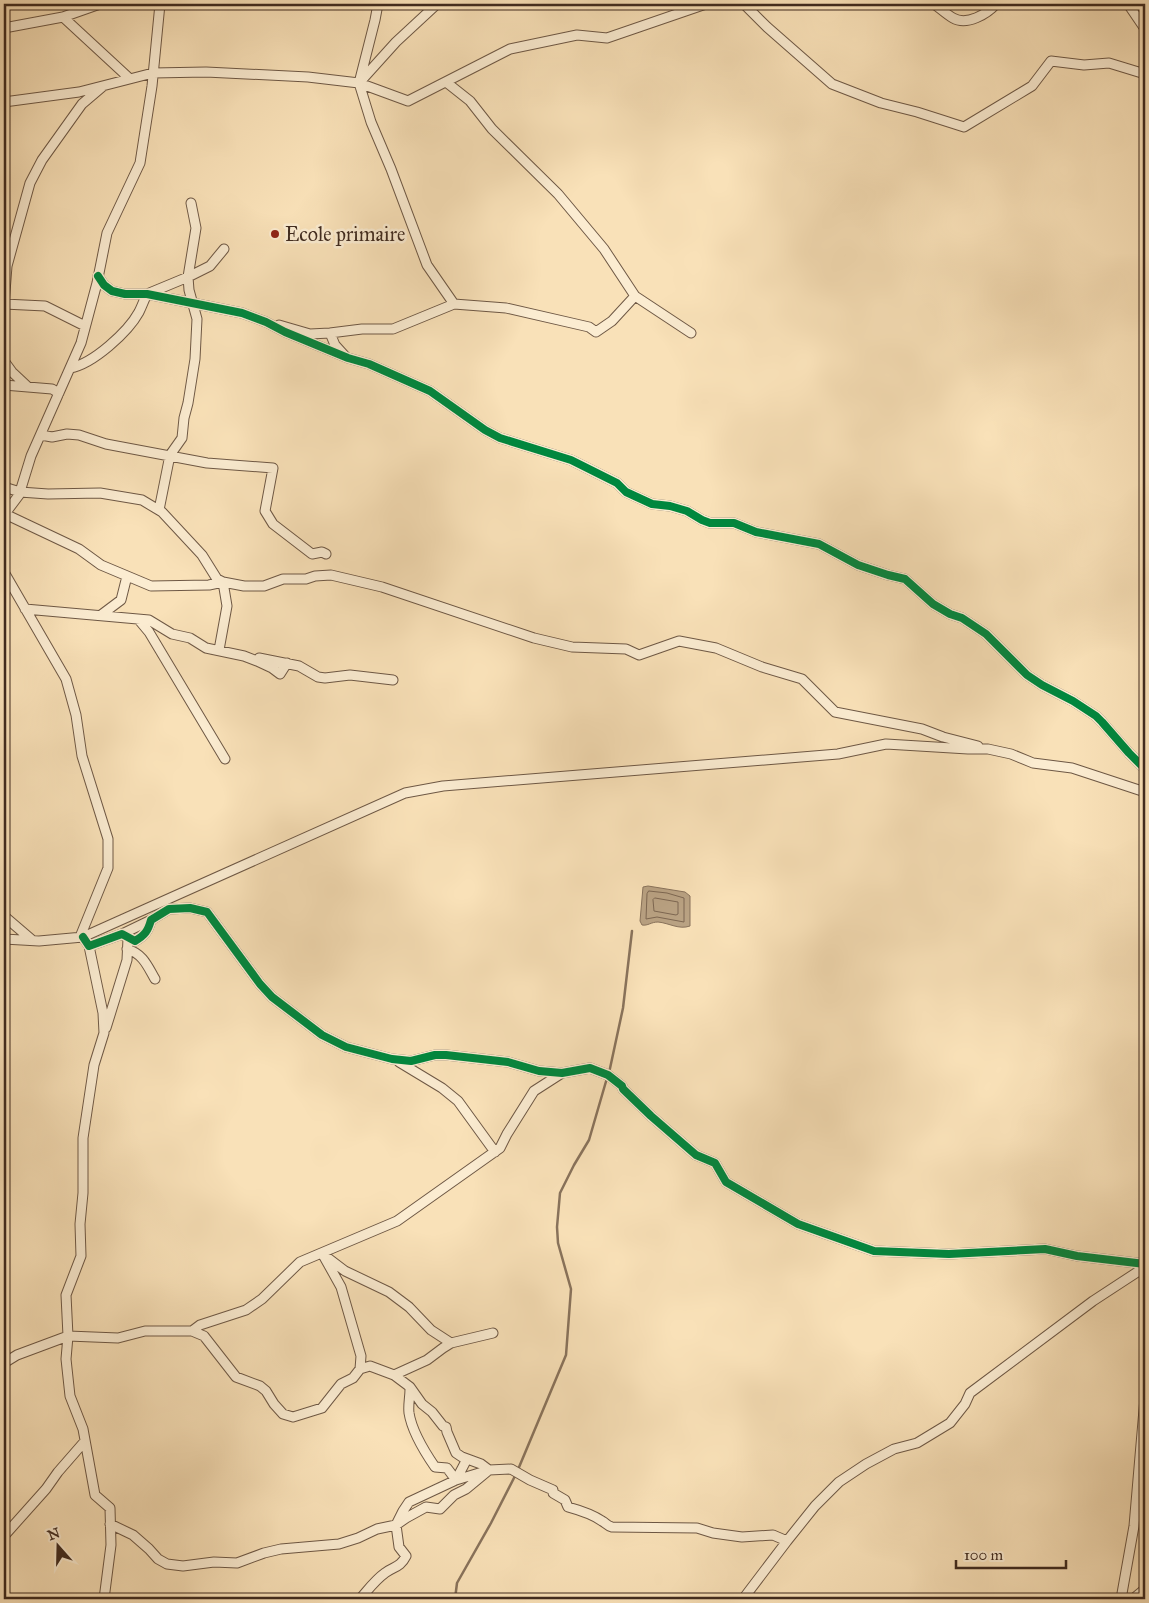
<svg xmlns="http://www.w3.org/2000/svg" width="1149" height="1603" font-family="'IM FELL Great Primer',serif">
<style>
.water{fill:#baa384;stroke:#89735c}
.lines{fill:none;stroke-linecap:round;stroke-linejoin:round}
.shore{stroke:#7d6752;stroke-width:1}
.stream{stroke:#89735c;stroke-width:2.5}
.street-casing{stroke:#6e5845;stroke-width:11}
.street{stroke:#fbecd1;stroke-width:9}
.cycleway-casing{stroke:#fbecd1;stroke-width:11}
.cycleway{stroke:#00873e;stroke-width:8}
.poi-dot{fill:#8f2418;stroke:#fbecd1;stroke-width:2}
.labels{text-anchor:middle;stroke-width:5;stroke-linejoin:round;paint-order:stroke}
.poi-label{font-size:20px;fill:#402b1f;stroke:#fbecd1;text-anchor:start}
</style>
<rect width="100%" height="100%" fill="#f9e1b8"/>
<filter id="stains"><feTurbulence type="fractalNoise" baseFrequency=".004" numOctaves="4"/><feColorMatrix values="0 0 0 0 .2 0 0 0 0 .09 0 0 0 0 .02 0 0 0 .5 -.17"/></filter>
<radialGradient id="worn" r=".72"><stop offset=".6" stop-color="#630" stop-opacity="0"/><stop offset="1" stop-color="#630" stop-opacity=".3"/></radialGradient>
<path class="water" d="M648,886l37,6 5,4v30c-11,4 -21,-3 -32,-4 -7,0 -10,4 -16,3l-2,-4 3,-34z"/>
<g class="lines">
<path class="shore" d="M649,891l18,2 17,5v24l-27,-5 -11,2 1,-25z
M655,898l23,4v12l-2,1 -22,-4 -1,-11z"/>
<path class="stream" d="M609,1073l14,-65 9,-77
M455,1599l2,-16 34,-60 26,-51 49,-117 5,-66 -13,-46 -1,-16 3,-34 14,-28 15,-25 18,-62"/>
<defs>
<path id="street" d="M378,4l-3,16 -16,63 12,39 20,47 36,96 27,39
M744,4l23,23 65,57 49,19 36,9 47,15 68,-41 19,-25 33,4 25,-2 36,11
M934,4c6,4 12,10 19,14 14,8 34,-4 43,-14
M1128,4l17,25
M63,17l66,61
M4,28l59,-11 37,-13
M446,82l24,19 22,28 66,65 46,55 31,47 56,37
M359,83l49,18 102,-52 67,-14 30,3 99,-34
M4,102l75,-10 74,-19 53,-1 102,5 51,6 37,-41 41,-38
M98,276l6,9 8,6 13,3h22l95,19 24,9 19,10 63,26 21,6 61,27 55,39 15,8 71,22 46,23 9,9 26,12 18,2 17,5 15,9 8,3h24l22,9 63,12 39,21 30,10 17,4 28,25 17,10 12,4 24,16 41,41 15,10 31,16 23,15 6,6 27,31 16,16
M4,304l41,2 40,20
M4,305l3,-39 23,-83 12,-23 40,-56 20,-17
M279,325l31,9 20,-1 32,-4h31l61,-25 52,4 83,19 7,5 16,-11 23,-25
M330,333l5,12 10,11
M4,361l8,11 16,15
M70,368c23,-4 58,-36 69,-56 3,-6 5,-12 8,-18l41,-17 22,-11 14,-17
M4,385l48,4 7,4
M41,435l11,2 15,-3 12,1 27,9 101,19 66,5 -8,43 8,13 39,30 10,-2 4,2
M4,487l16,5 28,2 52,-1 42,7 20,12 40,43 15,24 6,3 21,4h20l19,-7h23l9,-3 16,-1 51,12 152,51 38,9 54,2 13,6 40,-14 37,7 46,19 40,12 33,33 87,17 21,8 35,9
M159,510l11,-55 12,-17 2,-20 4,-15 7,-44 2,-40 -8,-29 -1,-13 8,-49 -5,-25
M5,514l74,35 22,16 50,21 58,-1 14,-3 4,24 -8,44
M4,515l15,-20 12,-39 50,-113 16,-60 10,-50 33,-70 12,-77 8,-82
M4,572l62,107 10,36 6,41 26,83v29l-28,69
M25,609l124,11 23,14 18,4 16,10 38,8 13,5 15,7 8,6 7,-11
M101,615l20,-15 6,-24
M139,620l10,12 76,127
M259,658l40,8 19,11 7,1 25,-3 43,5
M4,916l28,24
M122,934l29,-14
M83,937l6,9 33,-12 13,7c10,-6 13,-10 16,-21l18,-11 21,-1 17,4 53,72 12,13 50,38 24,12 46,12 19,2 24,-6h11l62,7 31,9 23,2 28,-5 18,7 14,11 1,3 28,27 45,39 19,8 11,19 72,42 76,27 75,3 96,-5 32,7 68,8
M4,939l35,2 44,-4 322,-144 38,-7 395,-32 48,-10 82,5h20l23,5 22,9 39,5 73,24
M89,946l14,67 1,20 -10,32 -11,73v55l-3,31 1,32 -15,39 2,41 -2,23 4,37 13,33 12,66 15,13 1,37 -7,54
M127,949c16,5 20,16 28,30
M106,1028l21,-68 1,-22
M399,1062l43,26 16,13 37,51
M322,1253l19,34 20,69 -1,13 10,-3 24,9 33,-15 16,-12 8,-5 42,-10
M324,1255l21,16 44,21 20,15 22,23 20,13
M192,1331l12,5 32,41 24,9 6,5 8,13 9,10 10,3 29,-9 19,-24 12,-6 7,-9
M4,1363l13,-8 51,-19 50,2 27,-7h47l8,-6 46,-15 16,-11 38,-37 97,-41 103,-73 7,-14 27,-43 28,-18
M394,1375l16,12 12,17 10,8 11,14 3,1 1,5 9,21 6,4 19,7 8,6 22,-1 19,11 23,10v3l12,7 3,7c11,3 24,7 34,14 4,2 5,5 10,6l85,1 16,5 29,4 31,-2 14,6 28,-35 24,-24 27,-18 28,-15 23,-6 33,-20 15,-19 5,-11 123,-92 52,-34
M410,1389c0,8 -2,16 -1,24 3,19 15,38 26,54l12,1 9,12 11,-21
M110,1524l23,11 16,14 9,10 9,5 16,2 31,-4 23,1 27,-10 17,-4 58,-5 19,-6 19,-9 19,-4 10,-7 20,-11 14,2 14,-14 12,-6 23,-19 -33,10 -47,22 -6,9 -7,14 3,22 7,9c-6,12 -12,10 -21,17 -10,7 -17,17 -25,26
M4,1536l42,-47 12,-17 27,-31
M4,1598l8,1
M743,1599l44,-58
M1121,1599l13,-73 11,-128
M1133,1599l12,-10"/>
</defs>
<use href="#street" class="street-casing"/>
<use href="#street" class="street"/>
<defs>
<path id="cycleway" d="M98,276l6,9 8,6 13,3h22l95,19 24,9 19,10 63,26 21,6 61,27 55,39 15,8 71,22 46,23 9,9 26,12 18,2 17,5 15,9 8,3h24l22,9 63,12 39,21 30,10 17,4 28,25 17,10 12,4 24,16 41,41 15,10 31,16 23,15 6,6 27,31 16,16
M83,937l6,9 33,-12 13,7c10,-6 13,-10 16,-21l18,-11 21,-1 17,4 53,72 12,13 50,38 24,12 46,12 19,2 24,-6h11l62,7 31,9 23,2 28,-5 18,7 14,11 1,3 28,27 45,39 19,8 11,19 72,42 76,27 75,3 96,-5 32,7 68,8"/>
</defs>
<use href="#cycleway" class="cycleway-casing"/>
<use href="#cycleway" class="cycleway"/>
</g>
<circle class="poi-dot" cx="275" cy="234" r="5"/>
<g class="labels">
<g class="poi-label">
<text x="285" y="241">Ecole primaire</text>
</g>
</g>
<rect width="1149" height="1603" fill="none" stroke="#f9e1b8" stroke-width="20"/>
<rect x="5" y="5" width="1139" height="1593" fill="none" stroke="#402b1f" stroke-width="2.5"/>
<rect x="10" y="10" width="1129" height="1583" fill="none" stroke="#402b1f"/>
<g transform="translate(58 1546) rotate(340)" stroke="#fbecd1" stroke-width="4" paint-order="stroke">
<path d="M0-4L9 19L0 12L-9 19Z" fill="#402b1f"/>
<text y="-8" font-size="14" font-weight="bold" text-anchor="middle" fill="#402b1f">N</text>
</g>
<path d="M956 1560v8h110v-8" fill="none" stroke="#402b1f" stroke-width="2.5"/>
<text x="964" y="1560" font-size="15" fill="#402b1f" stroke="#fbecd1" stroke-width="4" paint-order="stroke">100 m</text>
<rect width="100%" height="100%" filter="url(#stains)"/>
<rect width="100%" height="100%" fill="url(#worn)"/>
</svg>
